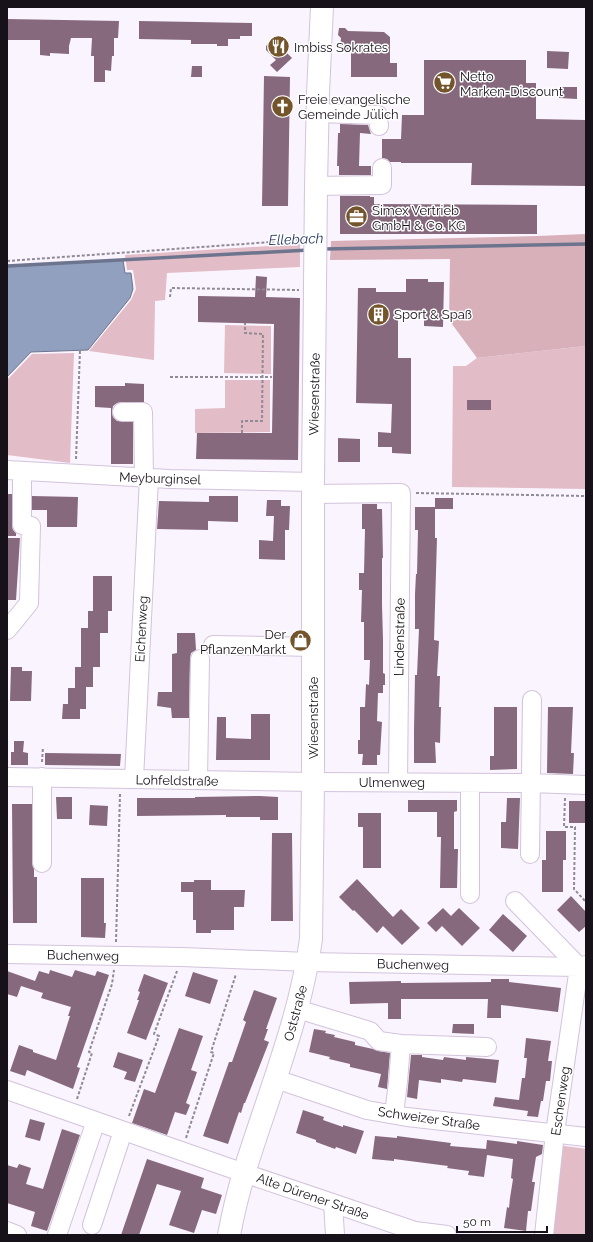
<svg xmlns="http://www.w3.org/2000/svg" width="593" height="1242" font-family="Raleway,sans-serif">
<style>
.green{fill:#e2bcc6}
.forest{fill:#d8b0ba}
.water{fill:#92a0c0;stroke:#6d758e}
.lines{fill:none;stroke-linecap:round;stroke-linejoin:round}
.stream{stroke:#6d758e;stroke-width:3.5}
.building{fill:#87697e}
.minor-casing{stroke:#d3c3dc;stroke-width:20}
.major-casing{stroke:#d3c3dc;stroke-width:24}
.path{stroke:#908a94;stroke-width:2;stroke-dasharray:3 2;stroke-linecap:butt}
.minor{stroke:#fff;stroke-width:18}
.major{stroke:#fff;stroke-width:22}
.labels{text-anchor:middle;stroke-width:3;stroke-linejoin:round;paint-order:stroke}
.poi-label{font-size:13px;fill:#17111a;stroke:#fff;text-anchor:start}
.street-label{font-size:13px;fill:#17111a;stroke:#fff}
.water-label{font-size:14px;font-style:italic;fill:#1e2f59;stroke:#fff}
</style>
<rect width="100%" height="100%" fill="#faf4fe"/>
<path class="green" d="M300,244v23l-133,6 -2,27 -10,1 -1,59 -65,-9 42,-51 5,-11 -3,-19h-6l-2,-15z
M225,325l46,1v48l-47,-1z
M586,346v143l-134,-2 1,-121h13l11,-8z
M74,353l-4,110 -63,-8v-75l25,-26z
M225,380h45v52l-75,1v-24l30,-1z
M558,1145l28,4v86h-39z"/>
<path class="forest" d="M586,234v112l-109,12 -28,-38 1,-61 -120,1 1,-19 206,-5z"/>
<path class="water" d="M123,260l2,13h6l2,16 -3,9 -42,52 -57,2 -24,25v-110z"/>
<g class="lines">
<path class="stream" d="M323,249l263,-5
M7,266l302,-16"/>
</g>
<path class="building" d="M7,19l112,2 -1,17h-4v18h-2l-1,15 -6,-1v12h-11v-26h-3l1,-18h-21l-2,8v8l-19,-1v3l-10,-1v-15h-33z
M139,21l113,2v13h-12v3h-12v7h-11v-2h-26v-4l-52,-1z
M339,28h6l3,3 36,1 6,5v26h7v14h-46v-26h-8l-3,-3 1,-10 -3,-3z
M273,39l19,19 -15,14 -7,-7 6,-5 -10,-10v-4z
M547,51l22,1 -1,17 -21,-1z
M424,60h102v23h10v36l50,1v66l-115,-1 1,-22h-71v-1h-11l-3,-3 -5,-1v-19h19l1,-24h22z
M192,66h10v11h-11z
M264,76l26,1 -2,129h-26z
M559,87h18v12l-18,-1z
M340,124l28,1 3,9 -11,-1 -1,33h12v9h-32v-9h-2l1,-33h2z
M340,196h30v1h4v7l163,1v29h-197z
M256,276l11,1 -1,20 34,1 -2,162 -102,-1 1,-26h75l2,-109 -76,-2v-26l57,1z
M406,279h22v3h16l-1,45 -19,-1v-15l-26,-1v48h13v96l-19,-1v-6h-14v-15l13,1 1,-29 -36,-1 2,-115h18v4h30z
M125,383l19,1v18h-22l-5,1 -4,3 -1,6 1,5 4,4 16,1v42h-22v-56l-16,-1v-21h30z
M467,400h24v10h-24z
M338,438l22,1v23h-22z
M7,494h5v31l1,5 3,3v3h-9z
M32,496l46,1 -1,30h-30v-17h-15z
M209,496h29v26l-30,-1v9l-51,-1 2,-28 50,1z
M435,498h18v11h-18v29h2l-3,102 5,1 -2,35h3l-1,31h2l-1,36 -5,-1 1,21h-22v-33l1,-55h2l2,-46h-4v-35l1,-20h1l1,-44h-3v-23h20v1z
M267,500h14v6h9l-1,24h-4v30l-26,-1v-19l14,1 1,-25h-8z
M362,504h15v5h5l1,49h-1v47l1,35v33l2,1v11h-2v8h-5l-1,28 5,1 -2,33h-3v10h-15l1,-11h-5v-14h2v-33h5l1,-23 3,1 1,-25h-6v-38h-3l1,-32h-3v-17h5l1,-44h-3z
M7,538h13l-4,62h-9z
M93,576h19v35h-4v22h-8v34h-7v20h-7v22h-6v10h-18l1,-15h5v-16h7v-21h6v-39h7v-17h5z
M177,633h18l1,17 -5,3 -1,6 -1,59h-17l-1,-10 -14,-2 1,-14h14v-38l5,-1z
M11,667h11v4h10l-1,30h-21z
M494,707h23v62l-27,1v-14h4z
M548,707h25l-2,46h3l-1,21 -26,-1z
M251,714h19v46h-54l1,-43h9v21l25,1z
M14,741h10l-1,11 5,1v12h-17v-13h3z
M45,753l76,1 -1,12 -75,-1z
M260,796l18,1v23h-18v-3h-34v-2l-89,1v-18h58v-1z
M56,797h16v22h-15z
M507,798h13l-2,51 -17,-1v-26h5z
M408,800h49v11l-3,1v37h4l-1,39h-17l1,-51h-4v-25h-29z
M569,801h17v22h-17z
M12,804h20v59l2,6v8h3v46h-24z
M90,805l18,1 -1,20 -18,-1z
M358,813h23v55h-18v-41h-5z
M546,831h20v29h-3v32h-21v-32h4z
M272,833h20l1,88h-22z
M81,878h23v45h2l-1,15 -24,-1z
M357,879l36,38 8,-8 19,19 -18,17 -19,-19 -6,7 -23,-23 -1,1 -14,-14z
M194,880h17v10h34l-1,17h-10v23h-23v3h-15v-13h-3v-28h-12v-10h13z
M571,896l15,16v14l-7,6 -22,-22z
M443,908l8,8 8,-8 21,20 -18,18 -20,-20 -6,6 -9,-9z
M503,914l24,22 -14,16 -24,-22z
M50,970l22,7 3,-7 20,6 2,-5 12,4 -32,92 3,1 -7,21 -46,-19 -2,6 -15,-5 9,-26 14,5v2l23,8 14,-44h-2l3,-9 -30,-9 2,-5 -22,-7 -4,11 -10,-3v-23l28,10 4,-10 10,3z
M193,972l25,8 -8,24 -25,-8z
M144,974l24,9 -22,57 -19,-7 12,-33h-2l3,-8 -2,-1z
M491,979h18v3l52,6 -3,24 -57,-7v13h-14l1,-19h-87v20h-13v-16l-38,1 -1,-22 52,-1v2l90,-1z
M254,990l23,8 -11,31h2l-4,11 5,2 -24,61h-1l-3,10 -2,-1 -11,32 -25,-8 26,-74h3l14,-40 -3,-2z
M453,1024h21v10l-22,-1z
M179,1028l24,8 -12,34 6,2 -11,31 4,2 -4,10 -11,-3 -8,23 -35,-12 12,-34 11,4z
M314,1029l12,2 -1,2 10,2 -1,2 21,5v3l18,4 5,2 12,2 -3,36 -9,-2 3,-13 -31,-7v-3l-21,-5 1,-2 -21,-5z
M526,1038l25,3 -3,20h4l-2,20h-4l-3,20h-2l-3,16 -11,-1 1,-5 -35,-5 2,-9 24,3 3,-22h3l2,-20h-3z
M118,1052l25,8 -8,22 -11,-3 3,-7 -14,-5z
M411,1055h11v2l21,3 1,-3 22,3v-3l33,3 -3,23 -33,-4 -1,3 -21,-3v4l-22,-3 -2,19 -10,-2z
M303,1110l21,7 -1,3 20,7v-2l21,6 -8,23 -20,-7 -1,2 -19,-7v-2l-20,-7z
M30,1119l15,4 -5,18 -15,-4z
M62,1129l18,6 -33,96 -16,-5 4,-14 -28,-9v-38l10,3 2,-4 12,4 -5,16 17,5z
M375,1136l22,2v-2l54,7 -1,3 36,3 1,-9 30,4v-3l26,4 -1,9 -6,3 -4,25h3l-4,29h-3l-2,20 -22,-3 3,-21 2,1 1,-10 3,-19 -2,-1 2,-19 -26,-4 -3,22 -16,-2 1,-4 -22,-3 1,-2 -54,-7v2l-22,-2z
M147,1159l57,19 -3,10 21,7 -6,19 -14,-4 -8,23 -25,-8 12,-34 -24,-7 -18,51h-18z"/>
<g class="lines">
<defs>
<path id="minor" d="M318,113l60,2 1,11
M316,186l66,-1v-17
M122,412h21l1,66
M7,470l163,9 143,3
M313,494l88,-1 -3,289
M7,630l22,-27 2,-77 -9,-1v-53
M213,645l100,2
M7,777l306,5 217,1 56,2
M134,779l15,-301
M198,780l2,-121
M530,854l2,-154
M42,863v-86
M470,894v-111
M515,901l64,66
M7,954l175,3 126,5 271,5 7,-2
M297,1009l73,22 9,10 22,3 86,3
M276,1079l91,31 40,7 179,20
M7,1090l237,83 171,58 32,4
M394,1114l4,-32 3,-38
M333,1203l2,32
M92,1225l31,-94
M7,1231l10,4
M57,1235l39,-114
M544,1235l11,-102 24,-166"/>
<path id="major" d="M229,1235c4,-21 9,-42 15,-62 24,-78 56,-153 67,-234l2,-157v-300l3,-296 2,-93 4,-86"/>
</defs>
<use href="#minor" class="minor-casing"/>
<use href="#major" class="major-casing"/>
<path class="path" d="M7,261l292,-21
M170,297l1,-9 128,2
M170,377h102
M242,433v-12h20l1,-87 -18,-1v-10
M76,459l4,-109
M416,493l170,3
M42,762l1,-15
M565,798l-1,29h11l-1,62 12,13
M116,942l4,-148
M77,1099l15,-46 -3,-1 23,-68 2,-14
M129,1116l30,-80 -5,-2 23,-63
M186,1138l28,-85 -3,-1 25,-78"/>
<use href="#minor" class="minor"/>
<use href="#major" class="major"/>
</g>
<defs>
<symbol id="restaurant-disc" viewBox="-11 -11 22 22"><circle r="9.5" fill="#74542a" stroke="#fff"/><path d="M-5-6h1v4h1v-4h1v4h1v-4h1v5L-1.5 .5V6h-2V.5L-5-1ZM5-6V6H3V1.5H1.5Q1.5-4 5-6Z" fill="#fff"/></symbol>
<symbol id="supermarket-disc" viewBox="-11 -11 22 22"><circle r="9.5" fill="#74542a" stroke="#fff"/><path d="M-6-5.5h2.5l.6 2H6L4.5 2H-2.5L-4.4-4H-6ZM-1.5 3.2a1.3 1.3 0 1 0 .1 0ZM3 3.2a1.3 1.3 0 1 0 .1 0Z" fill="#fff"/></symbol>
<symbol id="church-disc" viewBox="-11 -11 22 22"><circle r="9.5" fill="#74542a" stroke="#fff"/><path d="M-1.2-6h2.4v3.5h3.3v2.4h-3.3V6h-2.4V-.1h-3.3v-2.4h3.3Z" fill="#fff"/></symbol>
<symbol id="office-disc" viewBox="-11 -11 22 22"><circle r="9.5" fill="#74542a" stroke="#fff"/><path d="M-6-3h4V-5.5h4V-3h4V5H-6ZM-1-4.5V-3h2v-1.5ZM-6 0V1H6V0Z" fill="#fff"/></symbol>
<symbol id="building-disc" viewBox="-11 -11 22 22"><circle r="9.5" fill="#74542a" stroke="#fff"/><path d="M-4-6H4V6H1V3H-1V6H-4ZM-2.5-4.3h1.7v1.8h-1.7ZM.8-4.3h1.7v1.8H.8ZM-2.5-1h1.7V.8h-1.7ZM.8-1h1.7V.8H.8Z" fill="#fff"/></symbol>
<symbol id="shop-disc" viewBox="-11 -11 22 22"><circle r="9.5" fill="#74542a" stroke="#fff"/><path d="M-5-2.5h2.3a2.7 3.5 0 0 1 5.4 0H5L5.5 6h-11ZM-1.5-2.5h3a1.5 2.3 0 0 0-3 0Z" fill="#fff"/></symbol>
</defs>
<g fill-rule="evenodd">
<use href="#restaurant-disc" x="266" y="34" width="25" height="25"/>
<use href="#supermarket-disc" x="432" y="70" width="25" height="25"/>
<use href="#church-disc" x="270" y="94" width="25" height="25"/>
<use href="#office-disc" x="344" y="204" width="25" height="25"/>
<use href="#building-disc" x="366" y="302" width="25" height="25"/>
<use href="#shop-disc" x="288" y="628" width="25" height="25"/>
</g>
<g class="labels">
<g class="poi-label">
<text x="294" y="52">Imbiss Sokrates</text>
<text x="460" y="81">Netto<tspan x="460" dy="15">Marken-Discount</tspan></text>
<text x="298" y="104">Freie evangelische<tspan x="298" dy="15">Gemeinde Jülich</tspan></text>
<text x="372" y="215">Simex Vertrieb<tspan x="372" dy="15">GmbH &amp; Co. KG</tspan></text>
<text x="394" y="319">Sport &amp; Spaß</text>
<text x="286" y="639" text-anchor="end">Der<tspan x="286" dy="15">PflanzenMarkt</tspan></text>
</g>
<g class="street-label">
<text transform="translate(314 394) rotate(-89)" y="5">Wiesenstraße</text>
<text transform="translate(160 478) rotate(2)" y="5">Meyburginsel</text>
<text transform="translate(141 629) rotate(-87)" y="5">Eichenweg</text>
<text transform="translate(399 637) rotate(-89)" y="5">Lindenstraße</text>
<text transform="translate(313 718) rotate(-90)" y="5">Wiesenstraße</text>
<text transform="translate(177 780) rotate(1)" y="5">Lohfeldstraße</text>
<text x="392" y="787">Ulmenweg</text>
<text transform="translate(83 955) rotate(1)" y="5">Buchenweg</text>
<text transform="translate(413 964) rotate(1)" y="5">Buchenweg</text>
<text transform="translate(295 1013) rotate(-75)" y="5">Oststraße</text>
<text transform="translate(560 1101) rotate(-82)" y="5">Eschenweg</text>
<text transform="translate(429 1118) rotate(8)" y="5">Schweizer Straße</text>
<text transform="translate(313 1196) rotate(19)" y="5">Alte Dürener Straße</text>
</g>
<g class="water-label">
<text transform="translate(296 239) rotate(-2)" y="5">Ellebach</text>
</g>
</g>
<rect width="593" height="1242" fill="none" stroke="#17111a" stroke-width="16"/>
<path d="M457 1226v6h90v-6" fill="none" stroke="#17111a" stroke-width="2"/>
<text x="463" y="1226" font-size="12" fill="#17111a" stroke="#ffffff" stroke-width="3" paint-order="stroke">50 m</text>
</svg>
